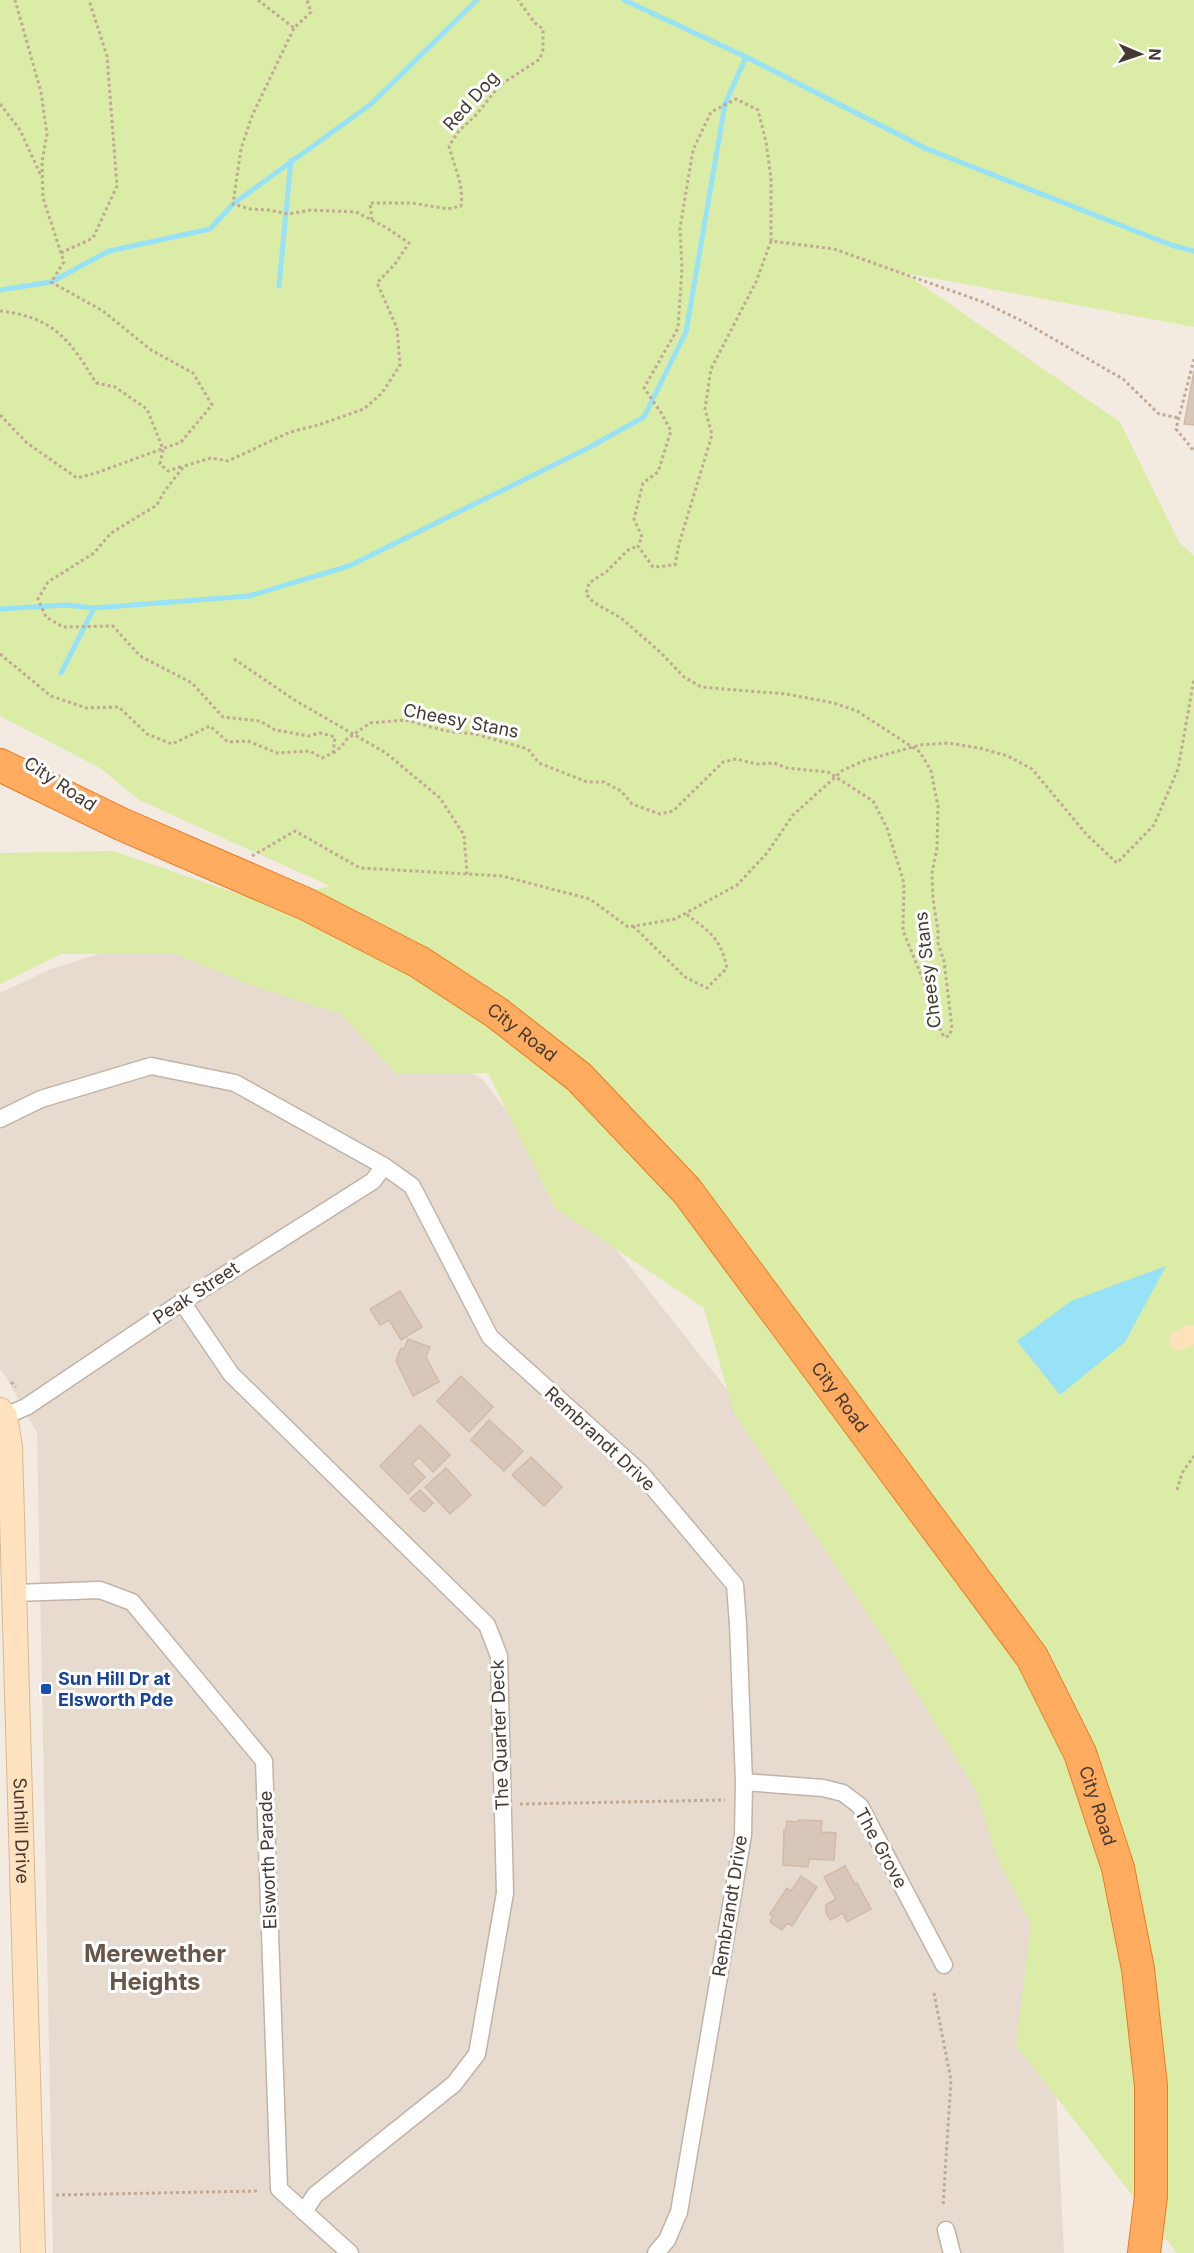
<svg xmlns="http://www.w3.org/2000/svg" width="1194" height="2253" font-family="Inter,sans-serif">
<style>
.residential{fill:#e7dbcf}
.green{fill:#daeca6}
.sand{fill:#fce1b9}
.water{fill:#97e2f6}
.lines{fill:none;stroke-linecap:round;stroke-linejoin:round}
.stream{stroke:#97e2f6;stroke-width:5}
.building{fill:#d8c6b9;stroke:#d1baa9;stroke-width:1.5}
.street-casing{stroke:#c2b3a7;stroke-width:19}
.secondary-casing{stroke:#dab88f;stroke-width:26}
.highway-casing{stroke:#eb7b24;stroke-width:34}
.path{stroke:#c2a994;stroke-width:3;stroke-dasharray:3 3;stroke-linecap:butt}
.street{stroke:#fff;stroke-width:16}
.secondary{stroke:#ffe3c0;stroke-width:24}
.highway{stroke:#ffac61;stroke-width:32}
.transit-dot{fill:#1a4fb4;stroke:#fff;stroke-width:2}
.labels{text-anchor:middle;stroke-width:6;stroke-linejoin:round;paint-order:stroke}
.street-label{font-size:18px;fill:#453a32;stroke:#fff}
.transit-label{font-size:18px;font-weight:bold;fill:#164399;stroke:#fff;text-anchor:start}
.district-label{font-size:24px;font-weight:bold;fill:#685548;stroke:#fff}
</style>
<rect width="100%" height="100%" fill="#f3eae2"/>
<path class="residential" d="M146,939l122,23 214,117 386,489 179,336 17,349h-1011l-16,-820 -32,-58 -5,-5v-377l51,-24z"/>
<path class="green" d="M0,0h1194v327l-289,-54 215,149 59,120 15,14v1697h-17l-161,-208 15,-121 -34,-67 -21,-66 -89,-148 -153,-230 -30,-105 -149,-100 -67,-135 -91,1 -56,-60 -90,-29 -78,-32 -112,1 -61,30v-131l113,-2 149,51 68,-16 -191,-86 -39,-32 -100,-52z"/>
<path class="sand" d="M1187,1325h7v19c-13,9 -29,10 -24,-10z"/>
<path class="water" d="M1166,1266l-41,76 -65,53 -43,-54 54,-40z"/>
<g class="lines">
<path class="stream" d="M624,0l122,57 181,92 244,96 23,6
M279,286l12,-126
M0,290l51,-8 58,-31 101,-22 23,-25 138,-100 106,-104
M0,609l66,-4 28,3
M61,673l33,-65 155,-12 100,-30 241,-119 54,-30 42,-85 39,-228 21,-47"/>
</g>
<path class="building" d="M1194,371v54l-10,-1z
M400,1291l22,36 -21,13 -12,-20 -9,5 -10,-16z
M408,1339l22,8 -4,10 13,25 -26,14 -17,-35 5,-13 3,1z
M461,1376l32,31 -24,25 -32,-31z
M489,1420l34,31 -19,20 -33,-31z
M420,1425l30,30 -17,17 -14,-15 -7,7 13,13 -17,17 -28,-28z
M531,1457l31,30 -18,19 -32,-31z
M446,1468l25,27 -21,19 -25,-27z
M420,1490l13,13 -9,9 -14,-13z
M798,1820l24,1 -1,11 15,1 -2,27 -25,-1 -1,8 -25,-2 1,-35h2l1,-9 10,1z
M845,1866l10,18 2,-1 14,26 -24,13 -4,-9 -13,7 -4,-8v-7l10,-6 -12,-22z
M801,1876l16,11 -25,39 -5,-3 -5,7 -12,-8 3,-6 -3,-2 17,-26 4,3z"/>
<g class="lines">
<defs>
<path id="street" d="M0,1119l41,-20 110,-33 84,17 149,83 28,20 78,151 150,135 95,113 3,39 6,158 -1,53 -64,377 -12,28 -11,13
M182,1302l49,72 256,251 12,31 6,237 -28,161 -23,30 -139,111 -11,17
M5,1416l21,-9 156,-105 191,-121 11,-15
M15,1593l85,-3 32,12 132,159 15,428 71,64
M744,1782l79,6 20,5 17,13 84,159
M946,2230l6,23"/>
<g id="secondary">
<path id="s1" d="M0,1410l5,6 5,31 23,806"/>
</g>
<g id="highway">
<path id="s2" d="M0,765l121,59 185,80 113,58 78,51 82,64 108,114 345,466 48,96 38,115 20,101 13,117v110l-7,57"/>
</g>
</defs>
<use href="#street" class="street-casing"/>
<use href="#secondary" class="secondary-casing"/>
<use href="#highway" class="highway-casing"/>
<path class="path" d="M258,0l36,28 17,-16 -4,-12
M0,104l20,26 22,48
M372,220l-2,-17h42l36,6 13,-3c3,-22 -7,-39 -12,-60l9,-14 18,-17 24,-30 40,-26 3,-10v-20l-8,-6 -17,-23
M771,241l-15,41 -45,87 -6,40 7,26 -33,109 -4,21 -22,2 -15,-21 4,-9 -8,-18 9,-36 15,-11 13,-41 -9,-17 -18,-26 34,-60 4,-60 -2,-40 13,-78 18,-38 25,-13 22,11 8,32 5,36v63l63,8 149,53 43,21 97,56 36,35 20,4
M61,253l32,-15 24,-52 -10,-130 -18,-56
M0,311c54,6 70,29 96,72l19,4 32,22 16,40 -3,15 8,7 15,-5
M1194,359l-18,70 18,22
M0,415l27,28 50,35 19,-5 85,-31 31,-37 -19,-32 -42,-23 -48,-39 -52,-29 13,-20 -21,-64 -1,-36 5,-28 -6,-42 -26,-92
M0,654l51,42 35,12 33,-1 28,27 25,10 38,-18 18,16 20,-1 29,12 33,-2 12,7 11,-5 2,-16 -15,-4 -11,3 -34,-6 -15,-9 -37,-4 -31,-34 -52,-27 -27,-30 -50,1 -17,-10 -8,-18 10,-17 46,-29 17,-20 46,-28 7,-13 20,-26 27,-8 17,3 62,-29 28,-7 46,-16 18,-16 18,-28 -3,-37 -20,-45 18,-19 14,-21 -22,-15 -31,-16 -45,-2 -23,4 -19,-4 -19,-1 -17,-5 8,-55 11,-33 42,-88
M234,659l62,42 90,52 54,45 24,37 3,39
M333,753l8,-6 6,-8 23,-16 35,-3 41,11 29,3 53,15 11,14 48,19h17l17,9 11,13 28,10 13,-3 50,-49 13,-3 21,5 17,-1 13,5 41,4 45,29 14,27 17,55 -1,48 30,73 5,21 6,12 5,-1 3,-8 -8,-67 -6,-18v-12l-5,-32 -1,-26 5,-25 1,-42 -7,-35 -11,-19 -63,-41 -23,-8 -48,-9 -85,-7 -17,-10 -25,-26 -38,-33 -28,-16 -7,-8 3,-11 17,-11 22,-22 10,-4
M252,856l43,-25 65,37 142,8 88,23 38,28 47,-8 62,-34 30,-32 26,-38 50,-45 23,-10 54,-15 28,-2 31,5 29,8 24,13 55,66 30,28 37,-38 24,-56 16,-90
M633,926l52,51 22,11 20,-20c-7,-32 -18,-36 -42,-55
M11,1382l5,5
M1177,1490l5,-17 12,-17
M520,1804l205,-4
M934,1993l17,87 -8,126
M56,2195l202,-4"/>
<use href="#street" class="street"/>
<use href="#secondary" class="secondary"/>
<use href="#highway" class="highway"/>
</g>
<rect class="transit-dot" x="40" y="1683" width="12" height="12" rx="3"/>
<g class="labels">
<g class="street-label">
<text transform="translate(471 101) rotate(-48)" y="6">Red Dog</text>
<text transform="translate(461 721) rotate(11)" y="6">Cheesy Stans</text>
<text transform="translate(60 784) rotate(34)" y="6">City Road</text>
<text transform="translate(928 970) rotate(-97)" y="6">Cheesy Stans</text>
<text dy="6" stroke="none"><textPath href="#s2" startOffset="588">City Road</textPath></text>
<text transform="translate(196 1293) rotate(-33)" y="6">Peak Street</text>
<text dy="6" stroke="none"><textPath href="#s2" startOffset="1074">City Road</textPath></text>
<text transform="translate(600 1439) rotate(43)" y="6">Rembrandt Drive</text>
<text transform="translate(500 1735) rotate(-92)" y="6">The Quarter Deck</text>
<text dy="6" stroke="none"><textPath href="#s2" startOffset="1560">City Road</textPath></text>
<text dy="6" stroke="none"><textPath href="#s1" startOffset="423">Sunhill Drive</textPath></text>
<text transform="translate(881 1848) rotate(61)" y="6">The Grove</text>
<text transform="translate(268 1860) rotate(-92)" y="6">Elsworth Parade</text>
<text transform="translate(730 1906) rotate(-81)" y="6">Rembrandt Drive</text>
</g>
<g class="transit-label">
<text x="58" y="1685">Sun Hill Dr at<tspan x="58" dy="21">Elsworth Pde</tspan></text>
</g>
<g class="district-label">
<text x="155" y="1962">Merewether<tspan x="155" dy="28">Heights</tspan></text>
</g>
</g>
<g transform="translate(1140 54) rotate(92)" stroke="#ffffff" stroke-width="4.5" paint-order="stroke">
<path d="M0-4.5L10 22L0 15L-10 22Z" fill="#453a32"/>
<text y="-9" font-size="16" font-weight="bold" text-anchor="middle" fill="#453a32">N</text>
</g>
</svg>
